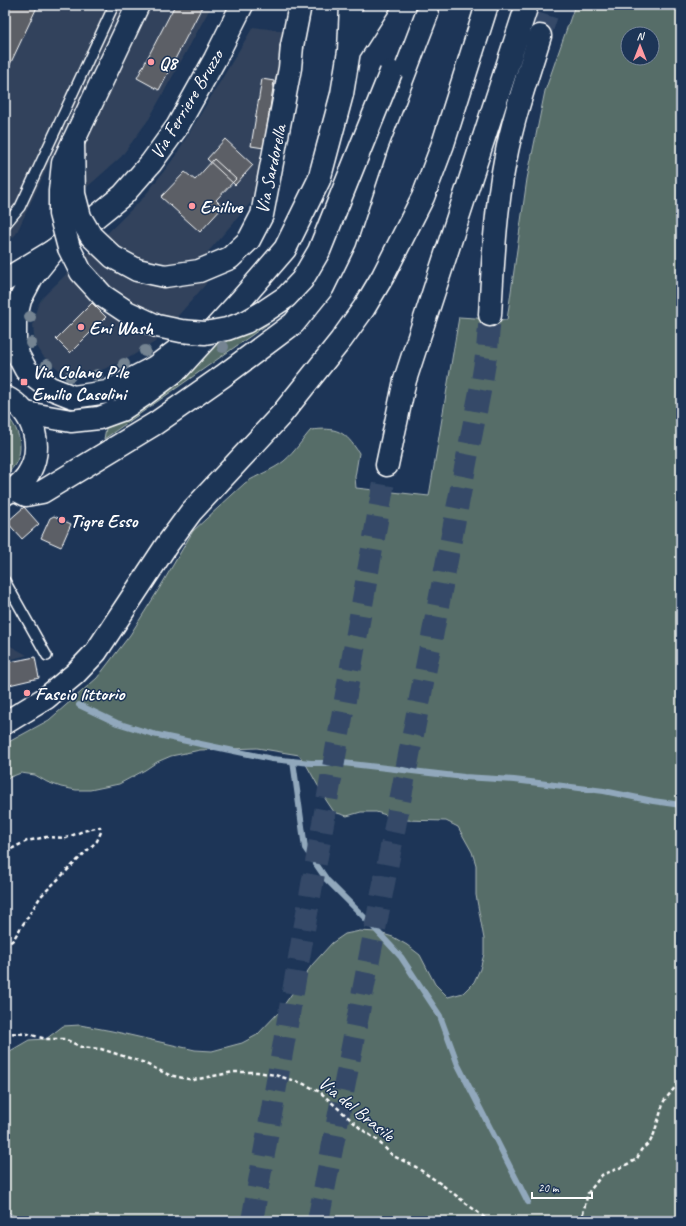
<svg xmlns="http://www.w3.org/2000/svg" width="686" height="1226" font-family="Caveat,sans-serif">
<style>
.built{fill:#30425c}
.green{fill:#566d68;stroke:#aab6b4;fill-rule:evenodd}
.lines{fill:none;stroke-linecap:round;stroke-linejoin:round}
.stream{stroke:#91a8bc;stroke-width:6}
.building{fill:#5b5f66;stroke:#fff}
.motorway-tunnel{stroke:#344968;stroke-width:22;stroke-dasharray:22 11;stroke-linecap:butt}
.service-casing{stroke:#fff;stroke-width:12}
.primary-casing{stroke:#fff;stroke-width:25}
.motorway-casing{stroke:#fff;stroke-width:25}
.path{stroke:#fff;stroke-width:2.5;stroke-dasharray:4 3;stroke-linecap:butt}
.service{stroke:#1d3557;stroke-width:9}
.primary{stroke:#1d3557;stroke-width:22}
.motorway{stroke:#1d3557;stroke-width:22}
.primary-bridge-casing{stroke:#fff;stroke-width:25;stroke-linecap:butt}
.motorway-bridge-casing{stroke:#fff;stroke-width:25;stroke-linecap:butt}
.primary-bridge{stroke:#1d3557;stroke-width:22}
.motorway-bridge{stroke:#1d3557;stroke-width:22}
.tree{fill:#748492}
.poi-dot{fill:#ff9aa2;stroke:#1d3557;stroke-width:1.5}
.labels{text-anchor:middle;stroke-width:3;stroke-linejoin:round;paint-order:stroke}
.poi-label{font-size:19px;font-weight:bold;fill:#fff;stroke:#1d3557;text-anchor:start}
.street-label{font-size:19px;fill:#fff;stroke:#1d3557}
</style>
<rect width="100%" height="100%" fill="#1d3557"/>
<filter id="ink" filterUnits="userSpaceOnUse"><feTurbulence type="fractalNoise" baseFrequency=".025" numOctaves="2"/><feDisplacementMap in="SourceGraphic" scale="8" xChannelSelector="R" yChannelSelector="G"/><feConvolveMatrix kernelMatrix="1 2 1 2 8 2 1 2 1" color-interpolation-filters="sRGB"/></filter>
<g filter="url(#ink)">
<path class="built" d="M5,5h119l-108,229 -11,11z
M150,5h62l-63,114 -28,38 -53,47 1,-39z
M253,27l31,4 -25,162 -51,59 -2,32 -51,58 -33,20 -31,12 -16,1 -14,-4 -8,-6 -10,-9 -6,-10 -3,-10 -1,-11 1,-8 4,-12 5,-8 100,-99 31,-40z
M5,642v1l22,12 -22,6z"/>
<path class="green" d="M575,5h106v1216h-657l-13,-7 -6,-6v-154l24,-14 17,-1 17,-13 17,-1 32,6 83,19 17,1 30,-8 15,-8 22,-23 33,-47 20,-22 13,-9 15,-3 16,1 17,5 14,8 13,10 15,29 13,13 15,-4 11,-11 6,-13 4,-15v-15l-8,-44v-30l-4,-13 -14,-25 -12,-6 -43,-1 -27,-8h-15l-14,4 -13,-4 -8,-12 -19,-34 -8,-11 -42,-7 -57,2 -29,6 -14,6 -12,8 -26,14 -29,6h-14l-15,-3 -14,-5 -12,-7 -14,-2 -16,6v-35l44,-24 48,-42 33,-43 29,-46 34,-58 52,-48c12,-8 28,-13 39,-22 11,-9 18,-21 27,-31 26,-3 34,1 48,23l-4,24 1,11 73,8 30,-179 48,3 20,-141 18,-88zM628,34h24v24h-24z
M285,306l4,3 -185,130 3,-16 117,-87z
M5,414c18,17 22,45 0,61z"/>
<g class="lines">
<path class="stream" d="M79,705l38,18 36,11 119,25 39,4h32l121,14 50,3 90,11 49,10 28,4
M293,761l12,87 22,32 38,38 36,39 39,59 18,49 70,137"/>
</g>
<path class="building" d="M5,5h33l-33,70z
M175,5h28l-44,85 -22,-12z
M262,79l12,2 -10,67 -13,-2z
M225,139l28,26 -18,20 -28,-26z
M214,159l22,20 -20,21 7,7 -23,25 -39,-35 24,-25 10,8z
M92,303l14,14 -36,36 -14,-14z
M24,507l15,17 -17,15 -15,-17z
M54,516l17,8 -10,23 -20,-9 9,-20z
M35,657l4,21 -34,8v-23z"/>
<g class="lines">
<path class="motorway-tunnel" d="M540,36l10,-31
M252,1221l135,-756
M318,1221l164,-840 5,-31 3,-35"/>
<defs>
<path id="service" d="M5,225l15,-18 94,-202
M5,581l42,75"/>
<path id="primary" d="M292,46l8,-41
M73,142l65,-137
M5,280l48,-29 19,-15 51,-41 28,-32 26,-36 38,-68 27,-54
M5,397c30,14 40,52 22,79 -6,8 -14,14 -22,18"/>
<path id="motorway" d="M350,50l29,-45
M53,251l-21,26 -12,23 -5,21v19l3,15 8,15 24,18 23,9 34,-5 48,-25 21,-16
M490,315c3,-51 5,-103 15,-154 8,-43 22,-84 35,-125
M26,413l45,8 28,-3 22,-8 24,-16 33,-25 62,-68 45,-52 34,-69 23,-86 7,-43 2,-46
M387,465l18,-85 122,-375
M14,489l12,6 16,-3 114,-69 67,-47 71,-53 29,-36 22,-45 32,-97 50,-131
M5,723l41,-25 29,-24 21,-22 70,-106 25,-34 90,-97 60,-75 23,-32 19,-32 40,-79 20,-53 44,-139"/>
</defs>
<use href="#service" class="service-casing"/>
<use href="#primary" class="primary-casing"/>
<use href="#motorway" class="motorway-casing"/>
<path class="path" d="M5,852l22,-11 19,-4 20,1 17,-7 17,-4 1,5 -4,9 -56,55 -28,44 -8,7
M5,1033l23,1 18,5h19l16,8 20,2 41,13 27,13 24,5 41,-8h23l18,3 27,8 18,9 40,36 17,12 16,16 23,11 25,17 48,37
M581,1221l7,-28 14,-18 20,-8 15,-8 4,-9 9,-8 4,-8 10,-33 17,-21"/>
<use href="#service" class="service"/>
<use href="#primary" class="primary"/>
<use href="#motorway" class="motorway"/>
<defs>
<path id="primary-bridge" d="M73,142l1,52 6,23 11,19 22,21 24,13 28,6 34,-5 31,-13 19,-18 13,-25 28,-147 2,-22"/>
<path id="motorway-bridge" d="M73,142l-10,21 -3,28v23l9,34 12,24 22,24 24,16 30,14 24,5 24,2 22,-4 19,-7 19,-11 21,-14 16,-17 17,-29 72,-179"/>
</defs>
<use href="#primary-bridge" class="primary-bridge-casing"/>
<use href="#motorway-bridge" class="motorway-bridge-casing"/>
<use href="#primary-bridge" class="primary-bridge"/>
<use href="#motorway-bridge" class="motorway-bridge"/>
</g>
<g class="tree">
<circle cx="30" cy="317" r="6"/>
<circle cx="31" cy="343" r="6"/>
<circle cx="223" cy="347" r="6"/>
<circle cx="145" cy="351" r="6"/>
<circle cx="124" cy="364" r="6"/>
<circle cx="47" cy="365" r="6"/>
<circle cx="97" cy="375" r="6"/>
<circle cx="70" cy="376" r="6"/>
</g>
</g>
<g class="poi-dot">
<circle cx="151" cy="62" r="4"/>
<circle cx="192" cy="206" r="4"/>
<circle cx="81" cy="327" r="4"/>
<rect x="20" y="378" width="8" height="8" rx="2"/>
<circle cx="62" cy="520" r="4"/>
<circle cx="27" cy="693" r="4"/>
</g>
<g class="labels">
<g class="poi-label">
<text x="159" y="69">Q8</text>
<text x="200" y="213">Enilive</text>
<text x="89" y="334">Eni Wash</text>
<text x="32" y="378">Via Colano P.le<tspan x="32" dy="22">Emilio Casolini</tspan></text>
<text x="70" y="527">Tigre Esso</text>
<text x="35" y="700">Fascio littorio</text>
</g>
<g class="street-label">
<text transform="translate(186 104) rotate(-59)" y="7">Via Ferriere Bruzzo</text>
<text transform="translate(270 169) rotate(-78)" y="7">Via Sardorella</text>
<text transform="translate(357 1108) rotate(39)" y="7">Via del Brasile</text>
</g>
</g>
<rect width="686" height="1226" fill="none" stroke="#1d3557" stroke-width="20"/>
<rect x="10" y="10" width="666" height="1206" fill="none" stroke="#fff" stroke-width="1.5" filter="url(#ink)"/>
<g transform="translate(640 46)"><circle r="19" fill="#1d3557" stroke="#77869a"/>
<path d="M0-3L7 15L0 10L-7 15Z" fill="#ff9aa2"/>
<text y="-6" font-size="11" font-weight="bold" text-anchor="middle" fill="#ffffff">N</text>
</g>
<path d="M532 1192v6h60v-6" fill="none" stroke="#ffffff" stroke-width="2"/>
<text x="538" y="1192" font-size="12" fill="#ffffff" stroke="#1d3557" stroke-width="3" paint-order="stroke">20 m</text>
</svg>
